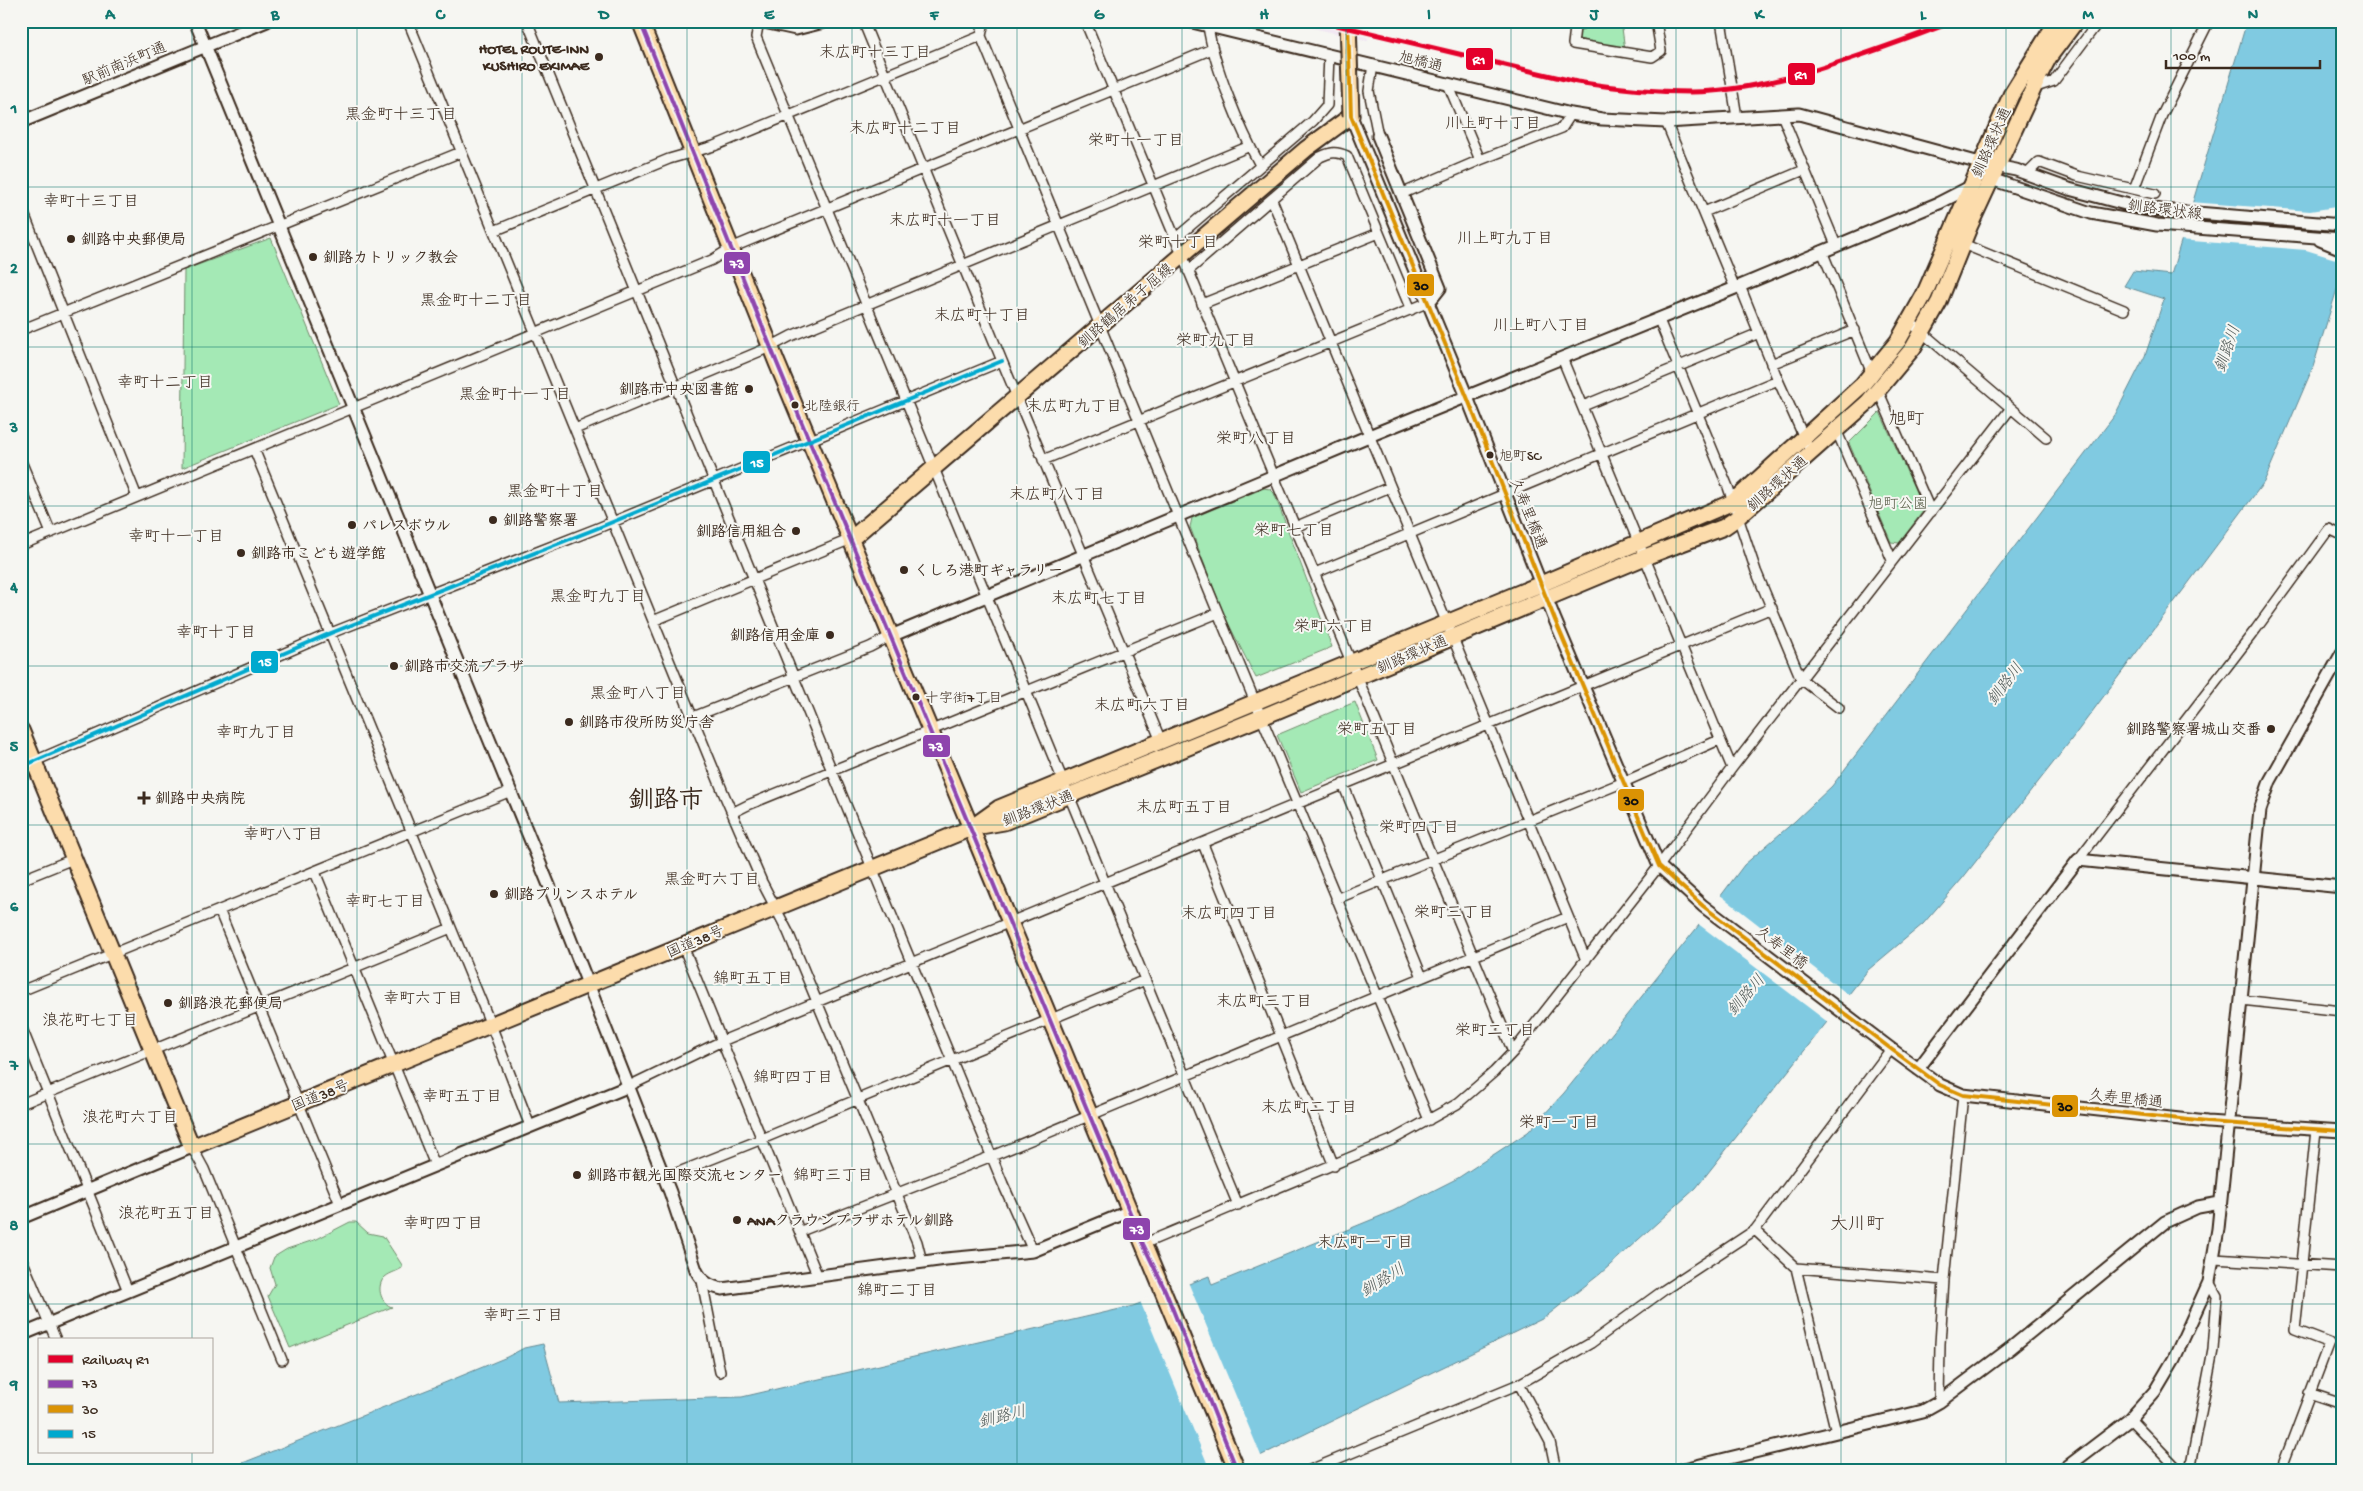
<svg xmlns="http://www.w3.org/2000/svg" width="2363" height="1491" font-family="'Gochi Hand','Klee One',sans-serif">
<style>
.built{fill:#f1e8f2}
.green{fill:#a4e9b5;stroke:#708a6a}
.water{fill:#80cae1;stroke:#648a93}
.pier{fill:#f6f6f2}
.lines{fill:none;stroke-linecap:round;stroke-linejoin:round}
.minor-casing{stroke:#3b2a1e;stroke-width:12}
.tertiary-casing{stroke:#3b2a1e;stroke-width:15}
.primary-casing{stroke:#3b2a1e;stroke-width:19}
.trunk-casing{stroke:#3b2a1e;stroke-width:19}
.minor{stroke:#f6f6f2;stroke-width:9}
.tertiary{stroke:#f6f6f2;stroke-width:11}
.primary{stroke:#fcdcac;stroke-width:15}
.trunk{stroke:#fcdcac;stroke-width:15}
.primary-bridge-casing{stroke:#3b2a1e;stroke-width:19;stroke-linecap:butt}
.primary-bridge{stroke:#fcdcac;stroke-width:15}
.bus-1-casing{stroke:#f6f6f2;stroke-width:8}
.bus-2-casing{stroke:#f6f6f2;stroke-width:8}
.bus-3-casing{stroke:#f6f6f2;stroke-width:8}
.bus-1{stroke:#8e44ad;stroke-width:4}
.bus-2{stroke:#db9304;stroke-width:4}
.bus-3{stroke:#00a9ce;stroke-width:4}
.rail-1-casing{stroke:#f6f6f2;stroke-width:9}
.rail-1{stroke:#e4002b;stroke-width:5}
.grid{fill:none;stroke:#0f766e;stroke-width:1;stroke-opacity:0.55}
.poi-dot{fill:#3b2a1e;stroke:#f6f6f2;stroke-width:2}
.labels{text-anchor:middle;stroke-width:4;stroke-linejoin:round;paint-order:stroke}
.bus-label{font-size:14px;fill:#3b2a1e;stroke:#f6f6f2;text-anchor:start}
.poi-label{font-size:15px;font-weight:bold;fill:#3b2a1e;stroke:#f6f6f2;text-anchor:start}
.street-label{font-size:15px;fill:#3b2a1e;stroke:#f6f6f2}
.park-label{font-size:15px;fill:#555a44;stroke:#f6f6f2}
.neighbourhood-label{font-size:16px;fill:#3b2a1e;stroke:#f6f6f2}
.water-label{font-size:16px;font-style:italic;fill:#505a58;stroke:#f6f6f2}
.quarter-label{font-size:18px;fill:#3b2a1e;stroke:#f6f6f2}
.town-label{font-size:25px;font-weight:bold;fill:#3b2a1e;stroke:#f6f6f2}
.line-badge{stroke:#f6f6f2;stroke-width:2}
.badge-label{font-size:14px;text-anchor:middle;font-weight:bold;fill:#fff}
.pale-badge-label{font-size:14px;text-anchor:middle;font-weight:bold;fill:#111}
.neatline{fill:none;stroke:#0f766e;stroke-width:2}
.grid-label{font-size:16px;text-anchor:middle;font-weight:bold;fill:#0f766e}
</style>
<rect width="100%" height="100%" fill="#f6f6f2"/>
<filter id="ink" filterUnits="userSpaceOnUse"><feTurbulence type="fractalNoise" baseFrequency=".02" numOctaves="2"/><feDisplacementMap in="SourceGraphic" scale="10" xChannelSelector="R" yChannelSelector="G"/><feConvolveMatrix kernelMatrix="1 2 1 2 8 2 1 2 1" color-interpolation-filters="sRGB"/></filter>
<g filter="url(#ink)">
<path class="built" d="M1283,21h83l2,20z"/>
<path class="green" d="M1591,21h30l4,29 -49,-9 2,-12z
M271,238l68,166 -157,64 2,-198z
M1880,412l44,98 -25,33 -8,-1 -42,-99z
M1264,488l6,1 4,4 58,154 -76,31 -32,-63 -34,-88 2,-9z
M1355,702l23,58 -77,32 -24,-57z
M350,1222h6l12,11 15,3 19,29v3c-6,4 -14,5 -19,11 -7,10 -1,25 9,28l-102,41 -22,-52 7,-12 -5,-16 4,-11 13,-8 30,-10z"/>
<path class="water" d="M2247,21h95v252l-29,94 -49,115 -196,262 -106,135 -39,45 -55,46 -172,218 -96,86 -56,44 -313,152h-1006l212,-84 70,-29 17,-9 19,-4 16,59 183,-6 391,-91 76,-30 3,9 181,-74 65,-33 70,-46 36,-39 132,-164 48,-64 51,-44 37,-35 283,-371 30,-59 19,-57 -40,-13 9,-15 38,4z"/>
<path class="pier" d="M2190,202l120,9 32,-5v55l-36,-11 -127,-10z
M1719,894l131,102 -21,27 -132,-100z
M1188,1282l74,176 -24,12h-28l-70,-169z"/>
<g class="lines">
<defs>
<path id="minor" d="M408,21l315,771 39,90 26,50 129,310 5,20
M527,21l305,750 171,413 30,67
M759,21l-3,16 482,1168
M863,21l139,340 159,380
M984,21l-3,15 237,577 211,507
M1085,21l428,1031
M1586,21l-11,7 -2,16 79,13 9,-6 -5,-30
M1721,21l16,96
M1208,26c6,41 32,103 52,139
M1373,65l-4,26 9,45
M1448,84l32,76 82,-32 9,-14
M2033,88l21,-7 45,-60
M1782,115l54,130
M1666,122l69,166
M2027,174l12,-12 38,14 78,18
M2134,189l28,-74 45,-90 -8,-4
M1401,194l79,-34
M1272,200l314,760
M21,206l116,291
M1704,212l100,-42
M494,231l175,-72 45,-13 267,-110
M1176,238l137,-117 14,-16 2,-50
M1963,244l161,66
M1822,251l51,125
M1188,271l132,-114c11,-5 16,-6 27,-1l64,154
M1740,286l38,94 33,73
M1202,304l177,-71
M1659,320l69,167 28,84 45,108 38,29
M21,330l440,-178
M1562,358l170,410
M1771,364l84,-34
M1877,388l54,124
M1583,406l176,-73
M2011,408l35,30
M1835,427l57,133
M575,429l195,-82 21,-11 459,-190
M254,449l237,576 39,101
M1043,460l386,-158
M21,461l30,72
M1295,527l95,-40
M21,545l691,-285 19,-12 481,-199
M1315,573l463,-193
M653,621l198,-82
M693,717l177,-70 21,-11
M21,767l310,-134 267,-105 404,-167
M1343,784l79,193
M732,813l16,-8 470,-192
M1203,844l131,322
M2078,860l178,-231 73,-100 13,6
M315,872l120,293
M21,880l52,-21
M1336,899l288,-117 95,-42
M219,910l121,294
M683,946l135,331
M21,991l490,-200
M2241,1000l101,11
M21,1026l107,265
M627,1087l95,-46 1050,-433
M21,1104l430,-176
M192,1147l12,22 78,191
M664,1178l98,-39 383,-159
M1755,1230l41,38 40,164
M801,1231l191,-75 576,-239
M1143,1244l249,-104 65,-36 37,-32 19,-20 146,-186 73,-98 279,-360 -101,-86
M21,1257l35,83
M2214,1259l128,8
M1796,1268l148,12
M702,1281l18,91
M1519,1384l31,58 6,28
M2309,1393l33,11
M1939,1402l1,-58 4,-64 19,-185
M2130,1419l49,51
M1310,1470l209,-86 72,-41 73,-53 91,-60 136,-181
M2190,1470l23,-120 4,-54 -8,-14
M2281,1470l48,-127 -34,-13 21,-200"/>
<path id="tertiary" d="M195,21l360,879 115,292 26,78c6,12 13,16 26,19l224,-30 87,-8 97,-40
M759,21l37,8 32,-8
M1188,21l383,93 31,5 64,3 133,-8 181,49 36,7 53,19 60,16 32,5 181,15
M1351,116l116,281 88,223 104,246 44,40 188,143 49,36 23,10 244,27 135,9
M21,122l246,-101
M1378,136l62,152 -11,14
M1991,179l100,34 66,12 185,14
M2320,240l22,9
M891,636l478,-200 371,-150 199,-83 35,-18
M1918,1069l160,-209 264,27
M21,1218l171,-71
M21,1335l606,-248
M1680,1470l243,-59 16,-9 73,-55 153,-125 33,-15 22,-4
M2063,1470l67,-51 25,-28 19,-32 35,-77 9,-53 42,-419 10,-29 72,-128"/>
<path id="primary" d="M640,21l137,342 194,465
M851,539l455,-390 45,-33"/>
<path id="trunk" d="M21,730l171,417 779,-319 28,-20 542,-224 192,-82 129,-117 36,-44 26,-46 87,-200 46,-74
M975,827l29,-5 258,-105 383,-160 79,-30 13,-9 131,-116 45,-54 26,-46 31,-77 70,-151 9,-17 27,-36
M971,828c88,214 179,427 266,642"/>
</defs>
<use href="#minor" class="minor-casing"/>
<use href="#tertiary" class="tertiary-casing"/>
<use href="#primary" class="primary-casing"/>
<use href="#trunk" class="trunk-casing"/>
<use href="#minor" class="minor"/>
<use href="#tertiary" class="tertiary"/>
<use href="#primary" class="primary"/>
<use href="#trunk" class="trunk"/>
<defs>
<path id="primary-bridge" d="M1348,21l3,95"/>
</defs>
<use href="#primary-bridge" class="primary-bridge-casing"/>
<use href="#primary-bridge" class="primary-bridge"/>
<defs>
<path id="bus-1" d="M640,21l137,342 366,881 22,46 72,180"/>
<path id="bus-2" d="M1348,21l3,95 116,281 88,223 104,246 44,40 188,143 49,36 23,10 244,27 135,9"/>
<path id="bus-3" d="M21,767l310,-134 267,-105 404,-167"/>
</defs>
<use href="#bus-1" class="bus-1-casing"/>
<use href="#bus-2" class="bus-2-casing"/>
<use href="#bus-3" class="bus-3-casing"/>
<use href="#bus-1" class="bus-1"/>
<use href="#bus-2" class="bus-2"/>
<use href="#bus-3" class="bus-3"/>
<defs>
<path id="rail-1" d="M1320,21l257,61c38,6 76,10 114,10 86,-1 184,-42 265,-71"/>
</defs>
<use href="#rail-1" class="rail-1-casing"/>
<use href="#rail-1" class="rail-1"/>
</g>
</g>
<path class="grid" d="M192,21v1319M357,21v1449M522,21v1449M687,21v1449M852,21v1449M1017,21v1449M1182,21v1449M1346,21v1449M1511,21v1449M1676,21v1449M1841,21v1449M2006,21v1449M2171,21v1449M21,187h2321M21,347h2321M21,506h2321M21,666h2321M21,825h2321M21,985h2321M21,1144h2321M21,1304h2321M192,1452v18"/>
<g class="poi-dot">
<circle cx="599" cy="57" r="5"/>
<circle cx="71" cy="239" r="5"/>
<circle cx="313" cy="257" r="5"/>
<circle cx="749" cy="389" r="5"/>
<circle cx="795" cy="405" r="4.5"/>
<circle cx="1490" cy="455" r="4.5"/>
<circle cx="493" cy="520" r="5"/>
<circle cx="352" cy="525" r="5"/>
<circle cx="796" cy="531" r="5"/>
<circle cx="241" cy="553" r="5"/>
<circle cx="904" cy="570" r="5"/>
<circle cx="830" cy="635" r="5"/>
<circle cx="394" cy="666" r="5"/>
<circle cx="916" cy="697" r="4.5"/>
<circle cx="569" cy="722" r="5"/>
<circle cx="2271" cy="729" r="5"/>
<path d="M141.5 790.5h5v5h5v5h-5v5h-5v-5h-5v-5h5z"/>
<circle cx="494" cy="894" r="5"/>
<circle cx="168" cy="1003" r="5"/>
<circle cx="577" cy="1175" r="5"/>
<circle cx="737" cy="1220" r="5"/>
</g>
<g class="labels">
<g class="bus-label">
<text x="804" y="410">北陸銀行</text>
<text x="1499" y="460">旭町SC</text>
<text x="925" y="702">十字街7丁目</text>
</g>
<g class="poi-label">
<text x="589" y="53" text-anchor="end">HOTEL ROUTE-INN<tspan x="589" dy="17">KUSHIRO EKIMAE</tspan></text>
<text x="81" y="244">釧路中央郵便局</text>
<text x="323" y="262">釧路カトリック教会</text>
<text x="739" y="394" text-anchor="end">釧路市中央図書館</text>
<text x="503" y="525">釧路警察署</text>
<text x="362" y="530">パレスボウル</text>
<text x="786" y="536" text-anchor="end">釧路信用組合</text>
<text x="251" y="558">釧路市こども遊学館</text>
<text x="914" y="575">くしろ港町ギャラリー</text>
<text x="820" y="640" text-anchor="end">釧路信用金庫</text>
<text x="404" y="671">釧路市交流プラザ</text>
<text x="579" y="727">釧路市役所防災庁舎</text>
<text x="2261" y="734" text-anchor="end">釧路警察署城山交番</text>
<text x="155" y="803">釧路中央病院</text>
<text x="504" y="899">釧路プリンスホテル</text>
<text x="178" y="1008">釧路浪花郵便局</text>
<text x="587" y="1180">釧路市観光国際交流センター</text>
<text x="747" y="1225">ANAクラウンプラザホテル釧路</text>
</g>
<g class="street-label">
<text transform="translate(1421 61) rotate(14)" y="5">旭橋通</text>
<text transform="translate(124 63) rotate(-23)" y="5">駅前南浜町通</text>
<text transform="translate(1991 142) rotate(-66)" y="5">釧路環状通</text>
<text transform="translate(2165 209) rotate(7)" y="5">釧路環状線</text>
<text transform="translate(1125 305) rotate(-41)" y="5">釧路鶴居弟子屈線</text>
<text transform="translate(1777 483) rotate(-42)" y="5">釧路環状通</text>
<text transform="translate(1529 513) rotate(68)" y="5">久寿里橋通</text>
<text transform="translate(1412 654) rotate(-23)" y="5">釧路環状通</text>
<text transform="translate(1038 808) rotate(-21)" y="5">釧路環状通</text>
<text transform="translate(695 941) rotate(-23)" y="5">国道38号</text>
<text transform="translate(1782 947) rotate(37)" y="5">久寿里橋</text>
<text transform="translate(320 1095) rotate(-22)" y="5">国道38号</text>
<text transform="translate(2126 1098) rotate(6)" y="5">久寿里橋通</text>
</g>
<g class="park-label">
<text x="1898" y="508">旭町公園</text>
</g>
<g class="neighbourhood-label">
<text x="875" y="57">末広町十三丁目</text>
<text x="401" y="119">黒金町十三丁目</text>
<text x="1493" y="128">川上町十丁目</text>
<text x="905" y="133">末広町十二丁目</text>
<text x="1136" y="145">栄町十一丁目</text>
<text x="91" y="206">幸町十三丁目</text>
<text x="945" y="225">末広町十一丁目</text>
<text x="1505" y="243">川上町九丁目</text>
<text x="1178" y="247">栄町十丁目</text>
<text x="476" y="305">黒金町十二丁目</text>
<text x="982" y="320">末広町十丁目</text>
<text x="1541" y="330">川上町八丁目</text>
<text x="1216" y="345">栄町九丁目</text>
<text x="165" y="387">幸町十二丁目</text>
<text x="515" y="399">黒金町十一丁目</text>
<text x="1074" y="411">末広町九丁目</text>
<text x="1256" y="443">栄町八丁目</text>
<text x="555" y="496">黒金町十丁目</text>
<text x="1057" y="499">末広町八丁目</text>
<text x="1294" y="535">栄町七丁目</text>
<text x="176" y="541">幸町十一丁目</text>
<text x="598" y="601">黒金町九丁目</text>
<text x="1099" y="603">末広町七丁目</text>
<text x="1334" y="631">栄町六丁目</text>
<text x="216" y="637">幸町十丁目</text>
<text x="638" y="698">黒金町八丁目</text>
<text x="1142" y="710">末広町六丁目</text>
<text x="1377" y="734">栄町五丁目</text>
<text x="256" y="737">幸町九丁目</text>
<text x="1184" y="812">末広町五丁目</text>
<text x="1419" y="832">栄町四丁目</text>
<text x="283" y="839">幸町八丁目</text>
<text x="712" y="884">黒金町六丁目</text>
<text x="385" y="906">幸町七丁目</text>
<text x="1454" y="917">栄町三丁目</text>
<text x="1229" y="918">末広町四丁目</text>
<text x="753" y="983">錦町五丁目</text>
<text x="423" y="1003">幸町六丁目</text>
<text x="1264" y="1006">末広町三丁目</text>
<text x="90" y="1025">浪花町七丁目</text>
<text x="1495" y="1035">栄町二丁目</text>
<text x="793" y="1082">錦町四丁目</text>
<text x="462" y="1101">幸町五丁目</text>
<text x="1309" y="1112">末広町二丁目</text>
<text x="130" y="1122">浪花町六丁目</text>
<text x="1559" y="1127">栄町一丁目</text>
<text x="833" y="1180">錦町三丁目</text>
<text x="166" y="1218">浪花町五丁目</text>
<text x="443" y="1228">幸町四丁目</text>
<text x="1365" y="1247">末広町一丁目</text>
<text x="897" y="1295">錦町二丁目</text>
<text x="523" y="1320">幸町三丁目</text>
</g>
<g class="water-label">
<text transform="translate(2226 348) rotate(-71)" y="6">釧路川</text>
<text transform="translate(2004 683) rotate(-53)" y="6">釧路川</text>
<text transform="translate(1745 994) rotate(-49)" y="6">釧路川</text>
<text transform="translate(1382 1279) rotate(-32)" y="6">釧路川</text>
<text transform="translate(1002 1415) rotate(-14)" y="6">釧路川</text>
</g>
<g class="quarter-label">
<text x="1906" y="424">旭町</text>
<text x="1857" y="1229">大川町</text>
</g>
<g class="town-label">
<text x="666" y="807">釧路市</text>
</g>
</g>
<g class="line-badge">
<rect x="1465" y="47" width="29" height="24" rx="5" fill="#e4002b"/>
<rect x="1787" y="62" width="29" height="24" rx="5" fill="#e4002b"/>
<rect x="723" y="251" width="28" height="24" rx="5" fill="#8e44ad"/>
<rect x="1406" y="273" width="29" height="24" rx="5" fill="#db9304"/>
<rect x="742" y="450" width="29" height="24" rx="5" fill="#00a9ce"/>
<rect x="250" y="650" width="29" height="24" rx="5" fill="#00a9ce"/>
<rect x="922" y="734" width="29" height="24" rx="5" fill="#8e44ad"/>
<rect x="1617" y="788" width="28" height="24" rx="5" fill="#db9304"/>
<rect x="2051" y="1094" width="28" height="24" rx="5" fill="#db9304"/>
<rect x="1122" y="1217" width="29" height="24" rx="5" fill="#8e44ad"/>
</g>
<g class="badge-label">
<text x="1479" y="64">R1</text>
<text x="1801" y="79">R1</text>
<text x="737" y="268">73</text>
<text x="757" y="467">15</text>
<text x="265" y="666">15</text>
<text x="936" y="751">73</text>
<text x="1137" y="1234">73</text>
</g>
<g class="pale-badge-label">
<text x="1421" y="290">30</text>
<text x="1631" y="805">30</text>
<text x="2065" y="1111">30</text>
</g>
<rect width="2363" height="1491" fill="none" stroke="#f6f6f2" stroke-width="55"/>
<rect x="38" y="1338" width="175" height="115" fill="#f6f6f2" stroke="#aba49d"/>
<rect x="48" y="1355" width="25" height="8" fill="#e4002b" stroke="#aba49d"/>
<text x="82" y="1364" font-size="15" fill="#3b2a1e">Railway R1</text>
<rect x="48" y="1380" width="25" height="8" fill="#8e44ad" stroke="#aba49d"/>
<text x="82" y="1388" font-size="15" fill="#3b2a1e">73</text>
<rect x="48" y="1405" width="25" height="8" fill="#db9304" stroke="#aba49d"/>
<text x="82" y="1414" font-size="15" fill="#3b2a1e">30</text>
<rect x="48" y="1430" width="25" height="8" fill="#00a9ce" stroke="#aba49d"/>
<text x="82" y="1438" font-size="15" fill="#3b2a1e">15</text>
<path d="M2166 60v8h154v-8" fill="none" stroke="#3b2a1e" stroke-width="2.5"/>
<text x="2173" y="60" font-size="15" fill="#3b2a1e" stroke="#f6f6f2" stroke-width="4" paint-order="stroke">100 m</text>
<rect x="28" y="28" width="2308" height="1436" class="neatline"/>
<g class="grid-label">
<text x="110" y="19">A</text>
<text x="275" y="19">B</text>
<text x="440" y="19">C</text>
<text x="604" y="19">D</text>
<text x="769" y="19">E</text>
<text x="934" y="19">F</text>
<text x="1099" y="19">G</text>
<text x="1264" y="19">H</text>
<text x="1429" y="19">I</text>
<text x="1594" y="19">J</text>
<text x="1759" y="19">K</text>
<text x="1923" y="19">L</text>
<text x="2088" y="19">M</text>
<text x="2253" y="19">N</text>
<text x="14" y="113">1</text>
<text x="14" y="273">2</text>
<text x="14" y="432">3</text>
<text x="14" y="592">4</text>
<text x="14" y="751">5</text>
<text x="14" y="911">6</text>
<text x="14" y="1070">7</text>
<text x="14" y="1230">8</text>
<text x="14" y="1389">9</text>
</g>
</svg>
